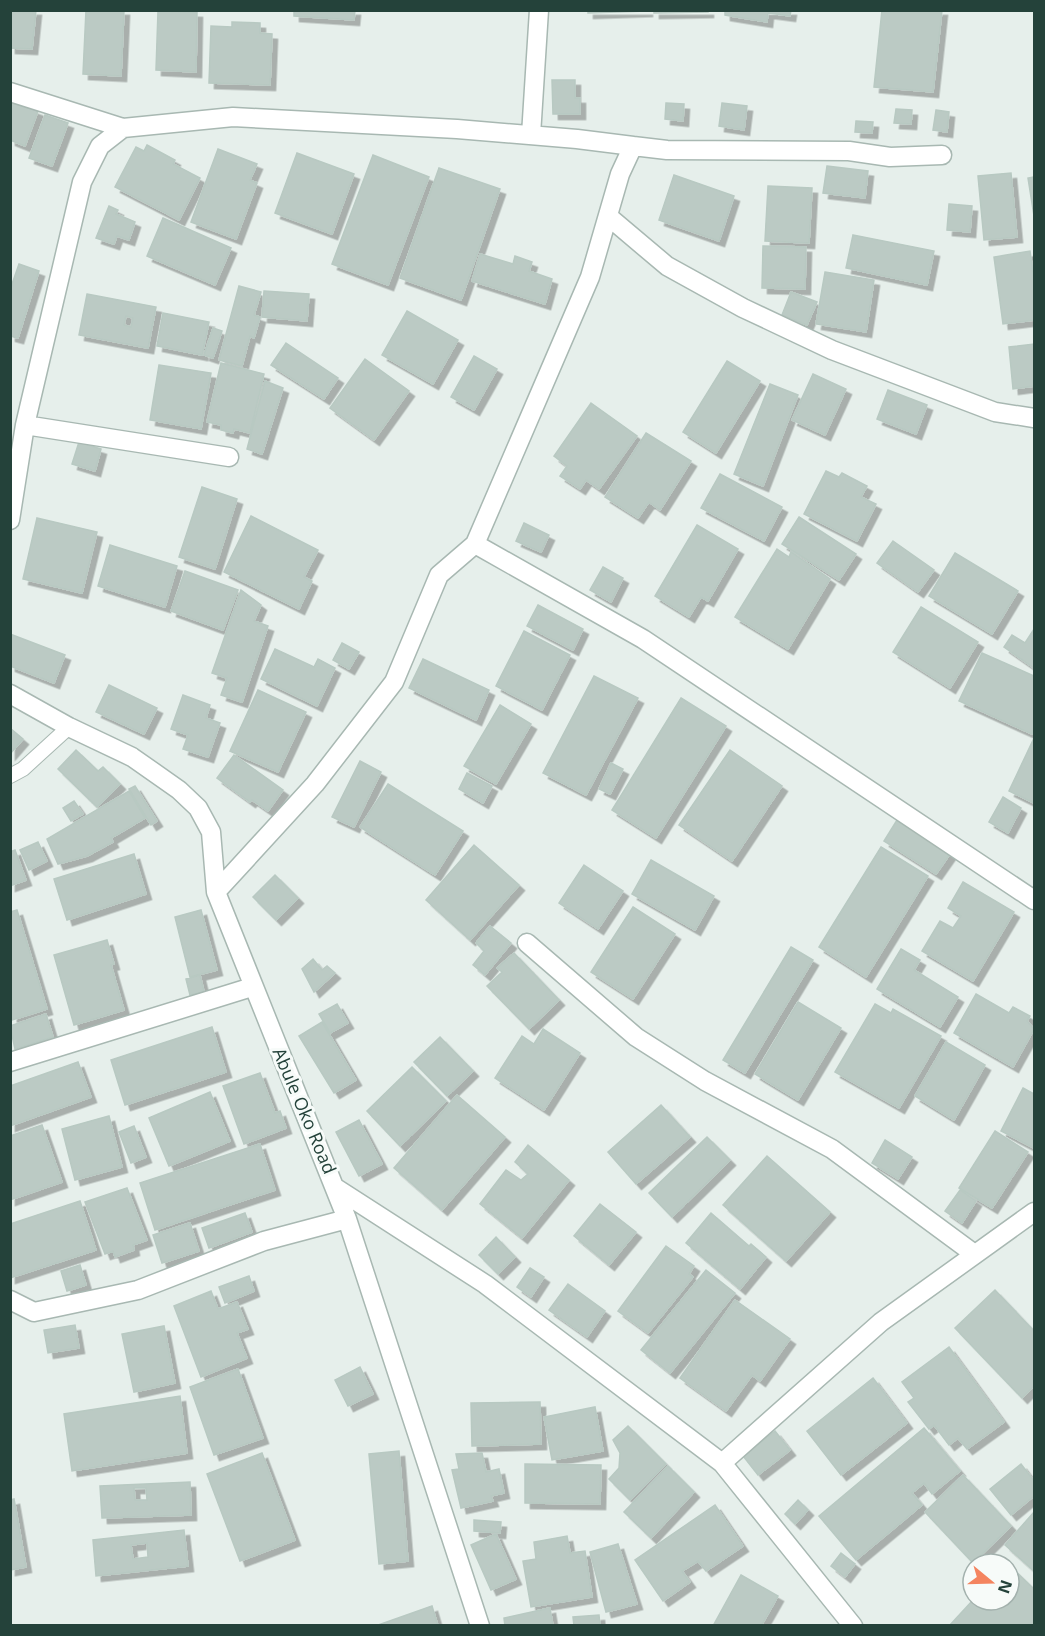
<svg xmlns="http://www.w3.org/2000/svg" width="1045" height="1636" font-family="'Open Sans',sans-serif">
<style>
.building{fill:#bbcac4;stroke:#b8c9c2;stroke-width:1.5;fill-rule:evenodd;filter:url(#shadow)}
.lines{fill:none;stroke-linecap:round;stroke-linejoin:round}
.lane-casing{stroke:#a8b8b2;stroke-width:16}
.street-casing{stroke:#a8b8b2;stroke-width:21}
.lane{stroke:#fff;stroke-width:14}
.street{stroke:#fff;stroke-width:18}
.labels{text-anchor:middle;stroke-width:6;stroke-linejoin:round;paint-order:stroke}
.street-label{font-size:18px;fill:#24423a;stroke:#f7fbf9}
</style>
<defs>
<filter id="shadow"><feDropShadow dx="5.5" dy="5.5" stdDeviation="0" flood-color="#0004"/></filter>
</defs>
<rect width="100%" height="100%" fill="#e6efeb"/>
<path class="building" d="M10,10h26l-4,39 -22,-1z
M86,10h38l-3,66 -38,-2z
M294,10h61l-1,10 -60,-4z
M588,10h59v1l-59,2z
M654,10h54v2l-54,1z
M725,10h66l-1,6 -22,-3 -1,9 -42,-7z
M882,10h60l-9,82 -59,-5z
M158,11l39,1 -1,60 -40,-2z
M232,22l28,1v10l12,1 -2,51 -61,-2 2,-57 21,1z
M552,80h23v18h5v16h-27z
M10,101l28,10 -13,35 -15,-6z
M666,103l18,1 -1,17 -18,-2z
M722,103l25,3 -3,24 -25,-4z
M896,109l16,1 -1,14 -17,-1z
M936,110l13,2 -2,20 -14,-2z
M45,115l23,8 -16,43 -23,-8z
M856,121l17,1 -1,11 -17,-1z
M147,145l28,15 -2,4 27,14 -21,42 -64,-33 21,-40 8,4z
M218,149l39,15 -7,16 7,3 -21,56 -45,-17z
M297,153l57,21 -22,60 -57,-21z
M373,155l56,22 -41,108 -56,-21z
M827,166l41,5 -3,27 -42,-5z
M439,168l61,21 -39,111 -61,-22z
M1011,173l6,64 -33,3 -6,-64z
M674,175l60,21 -15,45 -60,-21z
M1034,177v39l-6,-38z
M768,186l44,2 -3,55 -44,-2z
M949,204l23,2 -2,26 -23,-2z
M109,206l9,4 -2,4 19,8 -6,18 -12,-4 -3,8 -18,-6z
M163,218l68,30 -16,37 -68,-29z
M853,235l81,16 -7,34 -81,-17z
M763,246l43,1 -1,42 -43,-1z
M1030,251l4,29v40l-31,4 -9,-67z
M480,254l33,10 2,-8 17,6 -3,9 23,8 -7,25 -73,-23z
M19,264l20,7 -21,67 -8,-2v-46z
M825,272l49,8 -8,52 -50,-8z
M239,286l22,6 -7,23 6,2 -6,21 -4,-2 -8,30 -23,-6z
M264,291l45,3 -2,27 -45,-4z
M791,292l26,10 -10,23 -25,-10z
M87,294l69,13 -8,41 -69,-13zM126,316l7,2 -2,9 -7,-2z
M407,311l51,29 -25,44 -51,-29z
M163,313l46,9 -7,33 -45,-9z
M213,328l9,3 -9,27 -9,-3z
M286,343l52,35 -14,21 -53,-34z
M1034,344v42l-21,3 -4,-42z
M474,356l23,13 -23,41 -23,-13z
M365,359l44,32 -35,49 -44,-32z
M727,361l33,20 -44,72 -33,-21z
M221,363l43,11 -14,59 -16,-4 -1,4 -12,-3v-5l-14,-3z
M159,365l52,8 -10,56 -51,-9z
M813,374l33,15 -21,46 -33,-15z
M265,381l18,7 -21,66 -15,-5z
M770,384l28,11 -35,91 -29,-12z
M888,390l39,15 -11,29 -39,-15z
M591,403l46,33 -38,53 -13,-9 -6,9 -20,-13 7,-10 -13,-10z
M646,433l45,28 -31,49 -11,-8 -11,16 -33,-21z
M79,442l22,7 -6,22 -23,-7z
M826,471l13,6 3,-4 25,13 -6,11 15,7 -19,37 -53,-27z
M720,474l62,33 -18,34 -63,-33z
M202,487l35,12 -22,70 -36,-12z
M251,516l67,34 -14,27 8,4 -13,28 -75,-37z
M799,517l57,37 -17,26 -57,-36z
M37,518l60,14 -15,61 -59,-14z
M524,523l25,12 -8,17 -25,-11z
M697,525l41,24 -30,52 -7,-4 -12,20 -34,-21z
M893,541l41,29 -16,22 -41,-29z
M110,545l67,21 -12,41 -67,-21z
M777,549l12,8 2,-5 39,27 -42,70 -53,-32z
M955,553l63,38 -26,43 -63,-38z
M603,567l20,11 -12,24 -21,-12z
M185,571l53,19 -15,40 -52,-19z
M241,590l20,15 -7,16 14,5 -26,76 -21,-7 6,-17 -15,-5z
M538,605l45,24 -10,21 -46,-24z
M921,607l57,35 -28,46 -57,-36z
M1034,629v39l-30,-21 8,-12 13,8z
M524,631l46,24 -28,55 -46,-24z
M10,634l55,21 -11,28 -44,-17z
M342,643l17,9 -10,17 -16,-9z
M275,649l39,18 4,-8 17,9 -18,38 -56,-27z
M982,653l52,23v51l-2,7 -73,-33z
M423,659l66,31 -13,30 -67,-32z
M594,676l44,22 -52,97 -43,-22z
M109,685l48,23 -13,26 -48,-22z
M258,690l48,22 -28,60 -48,-21z
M183,695l27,10 -4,13 14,5 -12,34 -25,-8 5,-14 -17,-6z
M681,698l45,28 -70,112 -44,-28z
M500,705l31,19 -35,60 -32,-18z
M10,728l13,11 -13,15z
M1034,738v65l-25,-12z
M76,750l22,21 5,-4 17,17 -23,23 -39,-38z
M730,750l52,36 -50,75 -53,-36z
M234,755l49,35 -15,21 -16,-11 -2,2 -33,-24z
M360,761l21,11 -27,55 -22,-10z
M611,763l12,6 -13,25 -11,-5z
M467,773l25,13 -9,17 -24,-14z
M388,784l75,47 -28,44 -75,-48z
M135,786l22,35 -6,4 -22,-36z
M129,791l16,27 -34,20 2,4 -26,14 -29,8 -11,-25z
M1003,797l18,11 -13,25 -19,-11z
M74,801l9,13 -12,7 -8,-13z
M897,820l53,34 -14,20 -52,-33z
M38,842l9,19 -18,9 -9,-20z
M474,845l45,40 -49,55 -44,-40z
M881,847l47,29 -62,101 -47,-30z
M15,850l11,30 -16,6v-34z
M134,854l12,40 -79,26 -13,-41z
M651,860l63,36 -19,34 -63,-36z
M584,865l39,26 -25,38 -39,-26z
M275,875l23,23 -22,22 -23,-23z
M963,882l51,30 -41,69 -51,-30 18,-30 13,7 8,-12 -13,-8z
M633,907l42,27 -42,65 -42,-27z
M17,910l30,99 -35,11 -2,-108z
M201,910l16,60 -27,7 -15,-60z
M490,926l21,17 -26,32 -12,-10 11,-14 -8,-8z
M107,940l7,24 -3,1 13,45 -50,15 -20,-70z
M791,947l22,13 -68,113 -22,-13z
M901,949l19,11 -6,10 44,27 -18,30 -63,-38z
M514,953l45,47 -30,29 -42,-43 15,-14 -5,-4z
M313,959l9,11 5,-4 8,7 -21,19 -12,-23z
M200,975l4,17 -14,3 -4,-16z
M976,994l33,19 4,-6 17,9 -3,5 7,8 -21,38 -59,-34z
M798,1002l43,26 -43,72 -43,-26z
M337,1004l11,19 -18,10 -11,-19z
M875,1004l16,9 2,-4 48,27 -42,72 -64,-36z
M46,1014l7,23 -38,12 -5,-23z
M322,1022l34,58 -22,13 -35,-57z
M212,1027l14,45 -101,33 -14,-45z
M543,1029l37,24 -36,57 -49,-32 27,-42 12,8z
M440,1037l33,34 -26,25 -33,-34z
M946,1042l39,23 -31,55 -39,-24z
M78,1062l13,35 -81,29v-40z
M412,1067l34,34 -46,45 -33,-35z
M260,1073l15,40 5,-2 6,17 -42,16 -21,-58z
M1023,1088l11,6v54l-33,-17z
M210,1092l20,49 -61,25 -20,-48z
M457,1095l48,42 -63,73 -48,-42z
M661,1105l29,32 -54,47 -28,-32z
M109,1116l13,51 -47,13 -13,-51z
M359,1120l23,44 -23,12 -23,-44z
M42,1125l20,57 -52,18v-64z
M134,1126l12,31 -15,6 -12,-31z
M995,1131l33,21 -36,56 -33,-20z
M707,1137l23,23 -58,57 -23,-24z
M885,1140l27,17 -14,22 -26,-16z
M260,1144l15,46 -120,40 -15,-47z
M528,1145l41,35 -47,58 -42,-34 26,-34 15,10 7,-6 -13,-12z
M767,1156l63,56 -44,49 -63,-56z
M127,1188l20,52 -14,5 1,5 -19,7 -2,-6 -8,3 -20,-52z
M960,1190l16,11 -14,22 -17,-12z
M80,1201l16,49 -86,28v-54z
M600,1204l36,28 -27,33 -35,-29z
M245,1213l7,19 -43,16 -7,-20z
M711,1213l38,33 2,-2 15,13 -26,32 -54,-46z
M190,1223l9,28 -37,12 -9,-28z
M496,1237l19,20 -17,17 -19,-19z
M666,1246l28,20 -5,8 4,3 -45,56 -30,-22z
M80,1265l6,20 -19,6 -6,-20z
M530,1268l14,9 -13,20 -14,-10z
M706,1270l29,23 -65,80 -29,-23z
M249,1276l5,15 -29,12 -6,-16z
M568,1284l37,27 -18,26 -38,-27z
M995,1290l39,41v55l-12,12 -67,-70z
M211,1291l7,18 19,-7 11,27 -11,4 10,25 -46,19 -27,-71z
M735,1300l55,39 -30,42 -8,-6 -26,36 -46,-33z
M75,1325l4,23 -31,5 -4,-23z
M164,1326l11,57 -41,9 -12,-58z
M949,1347l55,75 -37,27 -9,-11 -9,7 -15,-20 -5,4 -21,-27 6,-4 -12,-16z
M360,1367l13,27 -25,12 -13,-26z
M238,1369l25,69 -49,17 -24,-68z
M873,1378l34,45 -66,52 -34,-44z
M180,1396l7,57 -115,18 -8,-57z
M540,1402l1,42 -69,2 -1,-43z
M595,1407l8,44 -51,9 -8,-43z
M628,1426l38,38 -36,36 -21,-21 10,-11 1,-15 -7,-13z
M924,1428l36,43 -28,23 -8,-11 -12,10 10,12 -66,55 -37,-44z
M775,1431l15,19 -32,25 -15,-19z
M399,1451l9,110 -29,3 -10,-110z
M262,1453l33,87 -55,21 -33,-87z
M482,1453l4,19 13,-3 5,24 -13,3 2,5 -32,7 -9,-38 7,-1 -3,-15z
M525,1464l76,1 -1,39 -75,-1z
M1021,1464l13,17v15l-23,19 -21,-26z
M668,1466l26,26 -43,46 -27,-26z
M963,1475l48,51 -38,37 -48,-51z
M190,1482l1,33 -89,3 -2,-32zM134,1488h12l1,12h-12z
M14,1499l12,68 -16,3v-70z
M798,1500l10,10 -13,14 -10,-10z
M715,1505l28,41 -37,25 -8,-10 -16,10 8,11 -27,19 -28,-41z
M1034,1512v59l-29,-26z
M474,1520l27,2 -1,11 -26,-2z
M184,1530l4,36 -92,10 -3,-36zM147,1543l1,14 -15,2 -2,-14z
M496,1534l20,45 -25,11 -20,-45z
M567,1536l3,17 15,-2 7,46 -61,10 -8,-46 13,-2 -2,-17z
M618,1544l19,60 -31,8 -16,-60z
M841,1553l14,11 -10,13 -14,-11z
M1009,1565l25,24v33l-3,4h-82l24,-26h36z
M741,1575l37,21 -17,30h-48z
M432,1606l6,20h-59l-1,-1z
M550,1608l3,18h-48l-1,-8z
M599,1615l1,11h-26l-1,-9z"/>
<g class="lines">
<defs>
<path id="lane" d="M10,776l13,-7 46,-42"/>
<path id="street" d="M10,92l113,36 110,-11 224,12 120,10 56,7 -13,28 -30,103 -115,267 -36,31 -45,107 -79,102 -99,108
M531,135l8,-125
M633,146l34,4 182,1 41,6 52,-2
M609,217l58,49 76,42 89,42 163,62 39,6
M25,425l204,32
M10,520l15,-95 57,-243 18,-36 23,-18
M475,544l168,95 391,261
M10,694l59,33 63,30 47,33 19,18 13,24 5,60 131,327 133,407
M527,943l109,94 69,44 127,68 141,104
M10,1062l242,-75
M336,1188l149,96 237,179 131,163
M10,1300l24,12 104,-22 126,-49 83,-22
M722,1463l159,-141 153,-110"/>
</defs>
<use href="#lane" class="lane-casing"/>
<use href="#street" class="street-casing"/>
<use href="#lane" class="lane"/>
<use href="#street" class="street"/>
</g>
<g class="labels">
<g class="street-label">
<text transform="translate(304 1111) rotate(67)" y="6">Abule Oko Road</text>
</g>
</g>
<rect width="1045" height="1636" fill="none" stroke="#24423a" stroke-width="24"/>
<g transform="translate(991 1582) rotate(109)"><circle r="28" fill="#f7fbf9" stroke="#a3b1ad" stroke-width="1.5"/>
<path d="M0-4.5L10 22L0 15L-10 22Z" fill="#f4845f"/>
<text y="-9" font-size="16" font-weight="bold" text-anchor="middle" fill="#24423a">N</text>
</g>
</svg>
